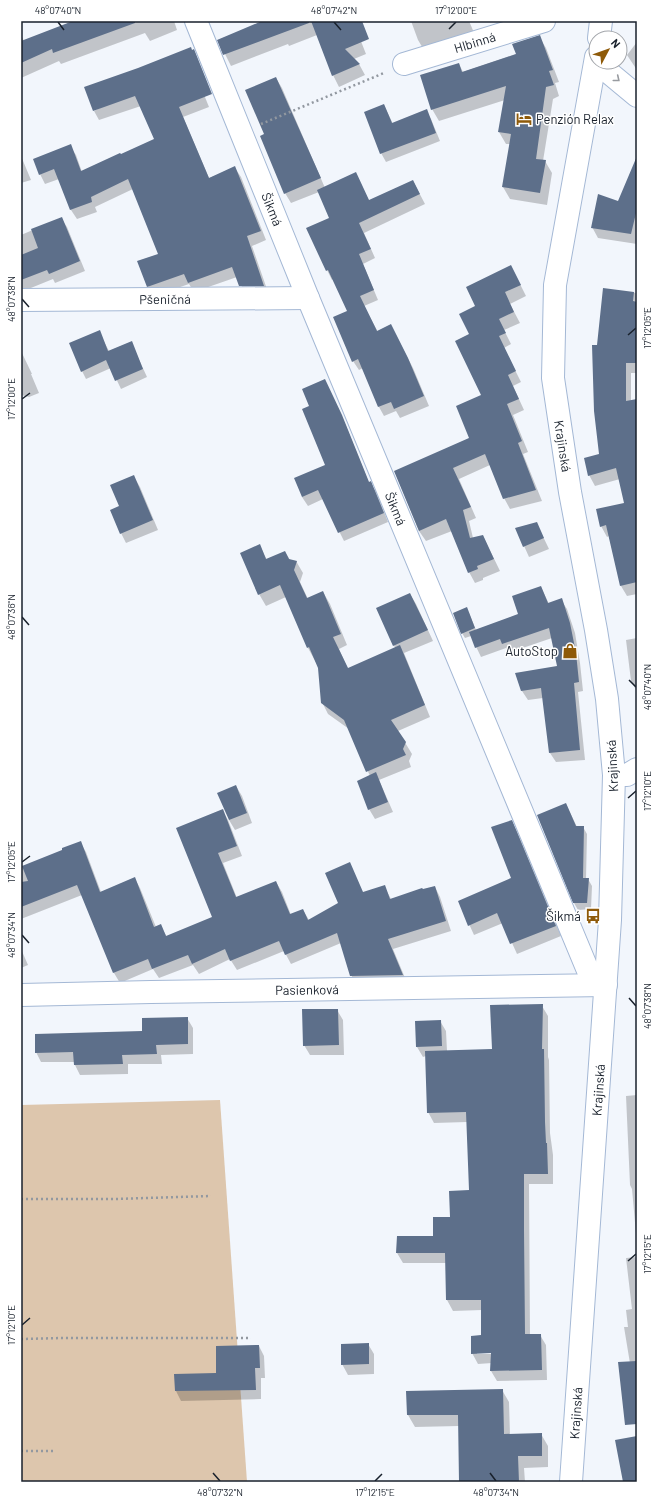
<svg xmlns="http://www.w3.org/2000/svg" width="658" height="1503" font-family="Barlow,sans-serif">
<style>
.green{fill:#ddc6ad}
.shadow{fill:#0003;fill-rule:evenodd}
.building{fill:#5d6f8a}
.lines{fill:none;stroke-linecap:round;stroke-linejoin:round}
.minor-casing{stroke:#a4b8d5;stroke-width:24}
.path{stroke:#9298a0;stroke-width:2.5;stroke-dasharray:2 3;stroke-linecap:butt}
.minor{stroke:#fff;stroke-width:22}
.oneway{stroke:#989ba0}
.ticks{fill:none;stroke:#19212c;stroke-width:1.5}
.labels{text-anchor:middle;stroke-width:3;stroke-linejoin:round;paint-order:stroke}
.street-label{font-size:13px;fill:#19212c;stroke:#fff}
.poi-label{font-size:13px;fill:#19212c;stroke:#fff;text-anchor:end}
.neatline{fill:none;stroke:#19212c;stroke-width:1.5}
.ticks-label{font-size:10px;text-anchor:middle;fill:#19212c}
</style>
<rect width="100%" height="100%" fill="#f2f6fc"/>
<path class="green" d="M220,1100l27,382h-226v-377z"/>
<path class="shadow" d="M74,21h100l3,9 -27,11 -5,-8 -84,31 -2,-3 -38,17v-43l3,6z
M265,21h88l13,33 -12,5 5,5 6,11 -26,12 -6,-12 -16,-40 -28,11 -1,-2 -57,22 -13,-26z
M411,21h58l6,14 -48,20 -9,-15z
M540,38l6,10 13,34 -4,1 4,13 -6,3 -10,62h2l7,12 -5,32 -37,-6 -7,-12 7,-43h-4l-7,-12 6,-32 -66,21 -7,-12 27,-45 4,8 74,-25z
M637,42v28l-10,-15z
M190,60l19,47 -26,10 26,61 26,-10 6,9 25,63 -14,6 17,49h-23l-9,-18 -43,15 -5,-8 -35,12 -6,-10 11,-32 -26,-65 -38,18 2,5 -20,7 -6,-9 -12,-31 -14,5 -5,-10 30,-28 6,9 6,17 73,-32 -14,-34 -42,14 -5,-9z
M276,78l6,10 43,100 31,-14 13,27 44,-20 12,23 -61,29 11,25 -12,6 15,36 -14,6 14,26 18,3 17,33 16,38 -29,12 -4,-7 -12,5 -5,-9 -16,-39 -4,2 -6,-9 -5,-50 -15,-32 -1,1 -5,-10 3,-52 -11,-26 -28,11 -6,-10 -20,-59z
M384,105l9,19 33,-13 5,8 9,22 -54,21 -5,-9z
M21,156l10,24 -10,3z
M637,178v66l-39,-6 -6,-11 26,-25z
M61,218l6,9 18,44 -30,12 -2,-4 -32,13v-57z
M511,266l15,30 -16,8 10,19 -16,7 7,14 -7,4 17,34 -8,4 11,24 -11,5 15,37 -5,2 19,47 -32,8 -6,-11 -14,-33 -31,14 17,39 -7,3 4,17 10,-2 17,35 -17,7v2l-8,3 -6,-11 -17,-41 -26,10 -7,-10 -24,-59 75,-34 13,-42 -13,-62 7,-27z
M604,290l33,3v80h-6v28l6,-1v194l-10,2 -6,-10 -12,-50 -2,1 -6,-11 24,-22 -5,-25 -25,7 -6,-11 11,-20 -2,-109z
M99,332l10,19 22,-9 16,35 -26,12 -10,-21 -25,11 -4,-8z
M21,351l11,23h-1l8,19 -10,4 -8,-2z
M346,426l23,57 7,8 12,31 -44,19 -21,-42 -15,7 -6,-9 24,-31z
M134,477l6,10 18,43 -32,13 -5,-10 -1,-26z
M537,524l12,25 -20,8 -13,-29z
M260,546l7,14 18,-8 5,8 6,1 7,12 -3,9 8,17 15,-7 7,12 17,41 -8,4 9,20 47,-21 -1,-3 16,-51 6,10 17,37 -29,12 26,64 -32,14 14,23 -3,7 2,6 -32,13 14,32 -18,7 -6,-10 1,-33 -21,-47 -21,-15 -6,-12 -3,-34 -11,-20 -22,-51 -20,9 -7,-12z
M541,587l8,17 12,-4 6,9 8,24 5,30 3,28 -5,1 7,68 -29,2 -6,-9 -7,-55 -15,2 -6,-9 -5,-17 41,-7 -6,-29 -44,15 -2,-5 -25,9 -10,-21 -6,2 -3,-5 7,-20 7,17 44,-16z
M637,638v52h-1l-5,-9 -5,-41z
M236,786l6,10 10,27 -17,7 -6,-10z
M566,804l11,23h6l4,7 -1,45h2l4,7 -1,23 -13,1 -4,-7z
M222,810l6,10 14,36 -19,7 14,35 39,-16 6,10 9,23 12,-5 6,10 54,-27 21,-7 7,13 44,-12 5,10 11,34 -58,18 15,36h-51l-6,-10 -10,-32 -50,21 -7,-13 -47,19 -7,-11 -31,15 -6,-9 -34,13 -6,-9 -33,14 -6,-10 -32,-78 -61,24v-52l43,-16 16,-9 6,10 15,40 34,-13 5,9 16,39 4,-2 7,12 47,-20 -37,-88z
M511,821l6,10 44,105 -44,18 -14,-31 -29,12 -15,-33 53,-23z
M21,949l7,16 -7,3z
M542,1006l6,10v41l1,3 1,73 3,22v29h-24l1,151h10l6,10 1,35 -50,1 -6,-10 1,-8 -14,1 -6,-11 10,-17v-26l-29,1 -6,-11 -1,-37h-43l-6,-10 37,-16 17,-19 19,-27 -3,-69 -33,1 -6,-11 -2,-56 -3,1 -6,-10 23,-26 6,10 1,20 46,-1zM477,1352h19v2h-19z
M337,1010l6,10 1,35h-34l-6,-10z
M187,1018l6,10v26l-32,1 1,9h-34v10l-48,1 -5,-10v-3h-34l-5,-10 107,-20z
M637,1095v150l-5,-56 -2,-4 -4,-89z
M637,1257v149l-13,-79h4l-2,-17 6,-1 -6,-51z
M368,1344l6,10v20l-26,1 -6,-11z
M259,1346l5,10 1,22h-4v21l-80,2 -5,-10 41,-17z
M502,1390l7,12 1,33 31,-1 7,12v21l-24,1 1,14h-65l-1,-56 -44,1 -7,-12 -1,-23z"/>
<path class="building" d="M73,21h62v2l-82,30 -1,-4 -31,14v-22z
M262,21h47v2l-86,32 -6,-15z
M311,21h51l7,18 -24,10 15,15 -28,12z
M540,35l13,35 -4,1 5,14 -8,2 -10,72 10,1 -6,33 -38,-6 9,-53 -13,-2 8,-46 -75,24 -11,-35 39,-12 3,9 54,-18 -4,-10z
M191,47l1,3 2,-1 18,45 -33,13 30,71 26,-12 26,65 -14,5 17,50h-25l-7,-19 -44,16 -4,-9 -37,13 -10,-26 21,-7 -30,-75 -37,18 1,5 -22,8 -16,-41 -15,6 -6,-16 38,-15 10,27 39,-18 1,1 33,-15 -19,-43 -42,15 -9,-24 54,-19z
M276,77l45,101 -37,16 -24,-58 4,-2 -19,-44z
M384,104l8,19 35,-14 9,24 -56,21 -16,-42z
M637,156v53l-6,25 -40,-6 7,-34 20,7z
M356,172l13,28 44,-20 7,14 -61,29 12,26 -12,5 15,36 -14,6 17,35 14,-7 17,34 16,38 -30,13 -3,-7 -13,5 -20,-48 -6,3 -19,-45 14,-6 -19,-41 -2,1 -20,-43 23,-10 -12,-28z
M62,217l18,44 -31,13 -2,-4 -26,10v-25l17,-7 -7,-19z
M511,265l10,20 -16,7 9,20 -15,7 7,14 -7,3 17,35 -8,4 11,24 -12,5 15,37 -4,2 18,47 -33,9 -18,-45 -32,14 18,39 -8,3 7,28 13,-3 11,24 -17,7 1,3 -10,4 -22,-54 -27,12 -25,-60 75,-33 -13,-32 25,-11 -26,-54 14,-7 -10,-20 16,-8 -9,-19z
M603,288l31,4 -1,9 4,1v61h-11v38l11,-2v183l-17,4 -14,-61 -6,2 -4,-18 28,-6 -8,-35 -28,8 -4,-18 15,-4 -5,-43 -2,-66h5z
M100,330l8,21 24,-10 11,28 -28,12 -9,-21 -25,12 -12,-29z
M325,379l17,36 27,67 2,-1 13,32 -46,20 -20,-43 -16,7 -8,-19 31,-13 -23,-56 7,-3 -7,-17z
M134,475l19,45 -33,14 -10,-24 9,-4 -9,-21z
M537,522l7,16 -21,9 -8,-19z
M260,544l6,15 19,-8 4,8 8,2 -3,9 13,28 16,-7 18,43 -8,3 15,31 52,-23 25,60 -34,15 15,22 -3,7 3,6 -40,17 -22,-52 -23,-17 -3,-35 -9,-21 -2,1 -27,-63 -22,10 -18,-42z
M541,586l7,17 14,-5 8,25 6,30 3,29 -5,1 6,67 -31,3 -8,-65 -20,3 -6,-18 42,-7 -8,-38 -47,16 -2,-5 -25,9 -6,-16 49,-18 -6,-18z
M410,593l18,37 -35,16 -17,-38z
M467,607l8,21 -14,6 -8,-21z
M376,772l12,30 -20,8 -11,-29z
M236,785l11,28 -18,7 -12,-27z
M566,803l10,23h8l-1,52h6l-2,25h-14l-36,-88z
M223,809l14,37 -19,7 18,44 40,-16 14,33 13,-5 5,11 30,-17 -13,-30 25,-11 13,30 22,-7 5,14 32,-11 1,1 12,-3 11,35 -58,18 15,36 -53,1 -13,-43 -52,22 -6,-14 -49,20 -5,-12 -33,15 -4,-9 -36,14 -4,-10 -35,14 -36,-88 -56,22v-25l7,-1 -6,-15 40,-16v-2l19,-7 19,51 35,-15 19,50 7,-3 5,12 46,-19 -36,-89z
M512,820l44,106 -46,18 -13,-31 -29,13 -10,-25 53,-23 -20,-51z
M543,1004l-1,45h2l1,73 1,21h1l1,31h-24v57l1,103h16l1,36 -52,1 1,-18 -20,1v-18l10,-1v-35h-35l-1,-47h-49l1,-17h36v-19h17l-1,-26 20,-1 -3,-78 -39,1 -2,-62 67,-2 -2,-44z
M302,1009h36l1,36 -36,1z
M188,1017v27l-32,1 1,9 -35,1 1,9 -49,1 -1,-13 -38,1v-19l107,-3v-13z
M441,1020l1,26 -26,1 -1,-26z
M369,1343v21l-28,1v-21z
M259,1345l1,23h-5l1,22 -81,1 -1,-17 42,-1v-27z
M637,1361v63l-12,1 -7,-63z
M503,1389l1,45 38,-1v23h-24l1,26h-60l-1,-67h-51l-1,-24z
M637,1436v46h-14l-8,-42z"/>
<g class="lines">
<defs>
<g id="minor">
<path id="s1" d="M196,21l112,277 286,687"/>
<path d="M599,38l2,-17"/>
<path d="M596,62l41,34"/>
<path id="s2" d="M404,64l140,-43"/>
<path id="s3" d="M21,300l287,-2"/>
<path d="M614,775h13l10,-6"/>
<path id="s4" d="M21,995l130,-3 455,-7"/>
<path id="s5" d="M571,1482l39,-562 4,-145 -7,-76 -11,-69 -26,-138 -17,-114 2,-93 41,-228"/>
</g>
</defs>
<use href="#minor" class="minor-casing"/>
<path class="path" d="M261,124l123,-51
M21,1199h93l97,-3
M21,1339l41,-1h189
M21,1451h35"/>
<use href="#minor" class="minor"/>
</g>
<defs><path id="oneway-chevron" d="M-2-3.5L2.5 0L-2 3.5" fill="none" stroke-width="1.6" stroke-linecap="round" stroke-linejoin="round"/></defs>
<use class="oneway" href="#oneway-chevron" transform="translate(617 79) rotate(39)"/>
<path class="ticks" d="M58,22l6,8M334,22l7,8M449,29l7,-7M22,299l7,8M628,335l8,-7M22,399l8,-6M22,617l7,8M629,680l7,7M628,798l8,-7M22,862l8,-6M22,935l7,8M629,998l7,8M628,1261l8,-7M22,1325l8,-7M213,1473l7,8M490,1473l6,8M375,1481l7,-7"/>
<defs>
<symbol id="hotel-bare" viewBox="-9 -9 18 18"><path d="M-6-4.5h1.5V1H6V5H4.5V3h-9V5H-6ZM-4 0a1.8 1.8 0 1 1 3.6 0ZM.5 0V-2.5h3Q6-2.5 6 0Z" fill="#8e5a09" stroke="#fff" stroke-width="2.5" paint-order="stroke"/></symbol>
<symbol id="shop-bare" viewBox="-9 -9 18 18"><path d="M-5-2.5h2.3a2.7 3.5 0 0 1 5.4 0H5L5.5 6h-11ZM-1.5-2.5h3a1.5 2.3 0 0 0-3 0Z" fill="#8e5a09" stroke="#fff" stroke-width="2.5" paint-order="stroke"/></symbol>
<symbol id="bus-bare" viewBox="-9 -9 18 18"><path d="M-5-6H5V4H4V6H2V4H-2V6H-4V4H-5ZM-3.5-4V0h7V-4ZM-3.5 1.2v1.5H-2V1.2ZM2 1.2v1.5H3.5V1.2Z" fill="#8e5a09" stroke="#fff" stroke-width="2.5" paint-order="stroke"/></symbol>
</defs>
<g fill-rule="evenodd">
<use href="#hotel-bare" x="513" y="108" width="22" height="22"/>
<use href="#shop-bare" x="559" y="640" width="22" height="22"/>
<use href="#bus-bare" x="582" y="905" width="22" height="22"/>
</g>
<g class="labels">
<g class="street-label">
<text dy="5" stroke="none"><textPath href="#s2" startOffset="74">Hlbinná</textPath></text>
<text dy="5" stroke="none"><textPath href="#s1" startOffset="203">Šikmá</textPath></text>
<text dy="5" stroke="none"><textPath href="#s3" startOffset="144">Pšeničná</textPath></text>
<text transform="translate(563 446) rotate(81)" y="5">Krajinská</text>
<text dy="5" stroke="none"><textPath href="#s1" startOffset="527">Šikmá</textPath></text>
<text transform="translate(612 766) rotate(-93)" y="5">Krajinská</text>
<text dy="5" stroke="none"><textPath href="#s4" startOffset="286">Pasienková</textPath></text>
<text dy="5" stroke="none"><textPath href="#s5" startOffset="393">Krajinská</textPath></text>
<text dy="5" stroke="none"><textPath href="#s5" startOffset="69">Krajinská</textPath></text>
</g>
<g class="poi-label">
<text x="536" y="124" text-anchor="start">Penzión Relax</text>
<text x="558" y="656">AutoStop</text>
<text x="581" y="921">Šikmá</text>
</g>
</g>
<rect width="658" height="1503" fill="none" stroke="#ffffff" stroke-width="44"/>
<g transform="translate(608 50) rotate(49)"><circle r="19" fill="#ffffff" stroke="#a3a6ab"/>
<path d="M0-3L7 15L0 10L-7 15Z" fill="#8e5a09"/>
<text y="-6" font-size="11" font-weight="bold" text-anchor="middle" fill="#19212c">N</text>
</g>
<rect x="22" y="22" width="614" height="1459" class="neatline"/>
<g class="ticks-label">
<text x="58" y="14">48°07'40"N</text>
<text x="334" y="14">48°07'42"N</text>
<text x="456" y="14">17°12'00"E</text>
<text transform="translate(11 299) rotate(-90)" y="4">48°07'38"N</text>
<text transform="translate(647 328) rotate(-90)" y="4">17°12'05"E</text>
<text transform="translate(11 399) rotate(-90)" y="4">17°12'00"E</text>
<text transform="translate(11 617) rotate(-90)" y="4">48°07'36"N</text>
<text transform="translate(647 687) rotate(-90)" y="4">48°07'40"N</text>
<text transform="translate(647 791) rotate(-90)" y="4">17°12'10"E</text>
<text transform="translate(11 862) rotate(-90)" y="4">17°12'05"E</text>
<text transform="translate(11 935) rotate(-90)" y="4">48°07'34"N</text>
<text transform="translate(647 1006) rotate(-90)" y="4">48°07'38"N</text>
<text transform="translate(647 1254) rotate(-90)" y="4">17°12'15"E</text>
<text transform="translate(11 1325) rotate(-90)" y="4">17°12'10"E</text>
<text x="220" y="1496">48°07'32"N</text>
<text x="375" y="1496">17°12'15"E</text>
<text x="496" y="1496">48°07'34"N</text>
</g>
</svg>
